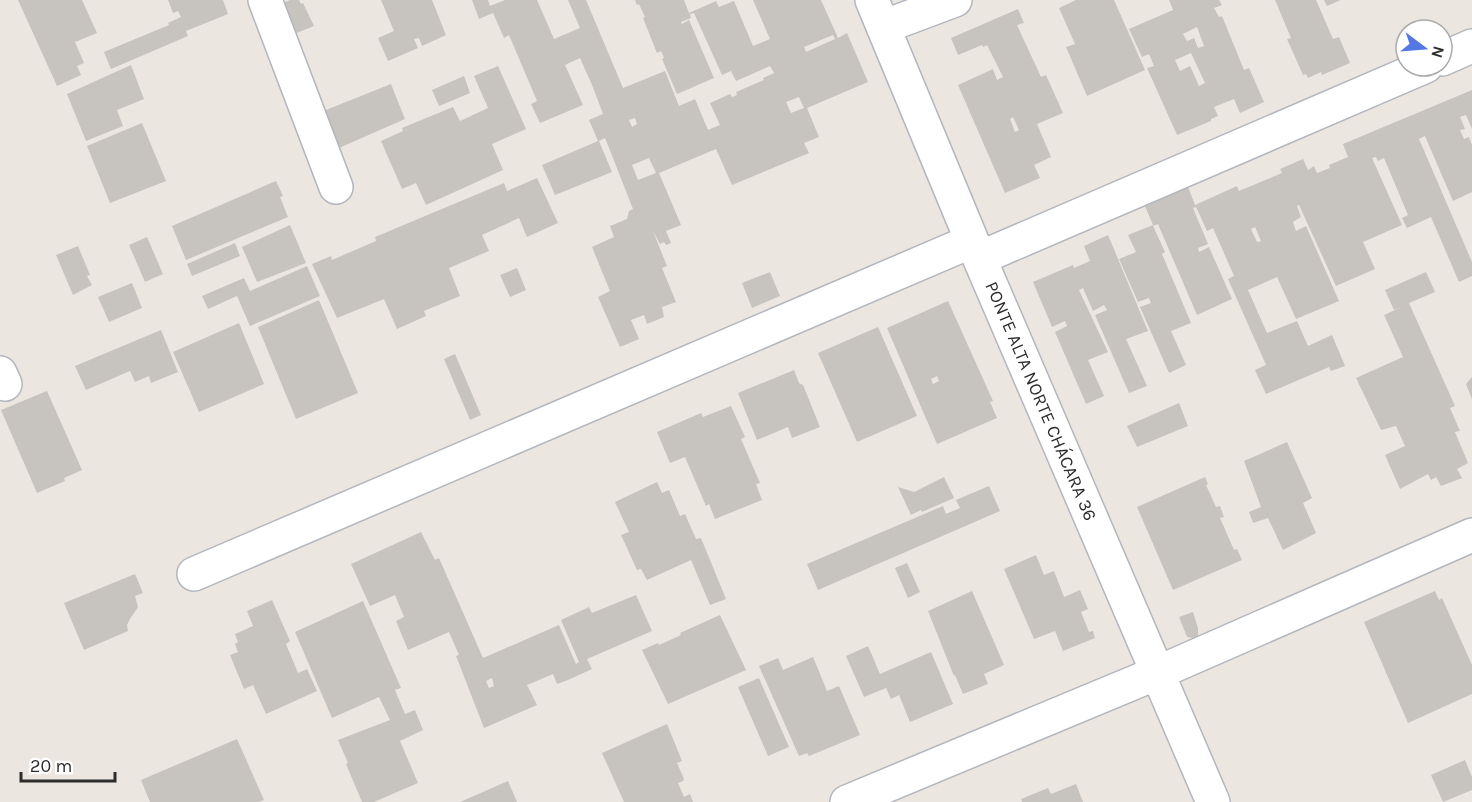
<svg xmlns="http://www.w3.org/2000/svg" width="1472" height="802" font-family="Karla,sans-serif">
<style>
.building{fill:#c7c3bf;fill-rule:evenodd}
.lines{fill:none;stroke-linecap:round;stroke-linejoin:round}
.minor-casing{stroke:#b3b6be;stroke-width:36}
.minor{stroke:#fff;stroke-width:33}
.labels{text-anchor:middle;stroke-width:5;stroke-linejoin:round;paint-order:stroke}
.street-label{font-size:18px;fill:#2c2c2c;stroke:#fff}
</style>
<rect width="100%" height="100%" fill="#ece6e0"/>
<path class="building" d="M18,0h64l15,33 -22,9 9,21 -7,3 4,9 -24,11z
M168,0h55l5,14 -42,17 2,5 -77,33 -7,-17 65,-27 -1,-2 13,-6 -3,-6 -5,2z
M290,0h9l2,4 2,-1 11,23 -25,10 -13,-30z
M381,0h51l14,35 -24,11 -3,-8 -5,1 4,9 -30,13 -10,-23 16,-7z
M472,0h16l2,6 15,-6h32l17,39 26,-11 -12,-28h18l37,88 42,-17 14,35 16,-7 13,31 12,-5 -10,-22 20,-9 2,3 5,-2 -1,-3 28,-12 -1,-2 11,-5 -4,-7 -34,15 -5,-10 -9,4 -28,-62 -4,1 1,4 -10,4 1,2 7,-4 25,58 -37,16 -15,-35 2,-1 -3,-7 -4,2 -14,-35 2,-1 -6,-13 -2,1 -2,-5h49l5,13 27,-12 3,6 15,-6 19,45 17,-7 -17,-39h68l17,38 9,-5 21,49 -61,26 12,29 -15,6 5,10 -77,32 -16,-36 -57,24 22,52 -15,6 5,12 -5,2 -2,-3 -4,2 -7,-13 14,35 -5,2 14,34 -14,5 2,10 -17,7 -3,-9 -13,5 8,19 -19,8 -22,-50 12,-6 -18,-44 22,-10 -4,-11 17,-7 2,-8 4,-2 -22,-56 -6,-15 -6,3 13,31 -57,23 -13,-30 56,-24 -9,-21 14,-6 -11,-29 -12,-27 -15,7 18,40 -43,18 -9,-19 6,-3 -28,-66 -5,3 -11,-25 -14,6zM833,35l2,4 -29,13 -2,-5zM799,97l5,11 -13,5 -5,-11zM635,118l2,6 -5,3 -3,-7zM649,158l7,15 -18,7 -6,-15z
M1076,0h38l31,70 -58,26 -21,-49 9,-3 -16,-36z
M1169,0h50l3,5 -8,3 5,9 3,-1 22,54 5,-2 15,34 -24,11 -6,-14 -20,8 4,9 -7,3v2l-34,14 -30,-67 7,-2 -5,-12 -7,3 -13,-28 44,-19zM1197,27l7,19 -6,2 -4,-10 -7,3 -4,-7zM1191,53l14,30 -6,3 -9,-20 -10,5 -5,-11z
M1275,0h41l17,39 6,-2 11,26 -28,12 -1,-3 -13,6 -2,-4 -3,1 -16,-36 4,-1z
M1324,0h17l-14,6z
M1018,9l6,14 -7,2 24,52 5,-2 17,38 -26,11 14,33 -17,8 6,13 -35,15 -47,-108 35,-16 4,11 6,-3 -16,-32 -4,2 -1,-2 -24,10 -7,-17zM1013,117l6,13 -4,2 -5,-13z
M131,65l13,34 -27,11 6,16 -37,15 -19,-47z
M498,66l28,63 -34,15 11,26 -77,35 -10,-22 -14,6 -21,-48 22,-10 -1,-3 51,-21 7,14 28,-13 -14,-32z
M464,76l6,17 -31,13 -7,-16z
M391,84l14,35 -73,32 -16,-37z
M1472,90v39l-6,-14 -6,2 5,12 -5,1 4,9 5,-2 3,8v47l-19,9 -28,-65 -6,3 53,123v14l-13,6 -28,-65 -24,11 -5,-10 6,-3 -24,-57 -6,3 -2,-4 -4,1 30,67 -39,17 12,27 -39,17 -37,-81 -2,1 4,11 -8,5 3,9 10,-5 33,75 -43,18 -19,-42 -29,13 19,43 30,-12 11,25 24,-11 13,31 -14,5 -2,-4 -63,27 -11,-24 11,-5 -38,-86 6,-3 -21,-48 -6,3 -11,-24 -3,1 15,36 -10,4 1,4 10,-5 23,52 -35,16 -39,-91 -5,2 12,26 -3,2 29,69 -20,8 15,34 -17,8 -29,-66 11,-4 -2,-5 -11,4 -19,-43 17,-7 -8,-17 25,-10 -8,-19 43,-19 7,18 42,-19 2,5 43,-18 -2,-4 23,-10 5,11 6,-4 3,7 13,-5 -1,-3 19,-8 -5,-13zM1255,227l6,14 -4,1 -6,-13z
M142,123l24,58 -56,22 -23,-57z
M537,178l21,45 -31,14 -8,-19 -37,17 7,16 -40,17 11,28 -36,15 2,5 -29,13 -13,-30 -47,19 -25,-54 19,-8 1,4 44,-19 -1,-4 129,-54 3,8z
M276,181l7,15 -3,1 8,20 -102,43 -14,-34z
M290,225l16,38 -49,19 -15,-35z
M1108,235l40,96 -22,8 21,47 -18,7 -34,-78 12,-5 -3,-5 -11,6 -10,-23 -4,2 29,62 -20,8 16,36 -18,8 -31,-72 12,-6 -2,-5 -13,6 -19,-45 40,-17 1,3 16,-7 -6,-15z
M147,237l16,37 -18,8 -16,-37z
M235,243l5,13 -48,20 -5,-12z
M78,246l12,29 -3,1 5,9 -19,10 -17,-40z
M307,266l13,30 -70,30 -13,-30 -29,13 -6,-13 42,-18 6,13z
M517,268l9,22 -16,7 -10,-22z
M770,272l10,24 -28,12 -10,-25z
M1426,272l9,20 -26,11 46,103 -5,2 10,23 -5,1 13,31 -11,6 5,9 -21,8 -5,-9 -5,3 -3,-6 -28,15 -15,-34 20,-9 -9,-20 -15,4 -25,-52 47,-21 -19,-42 20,-9 -10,4 -9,-20z
M132,283l10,25 -33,14 -11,-25z
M319,300l39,93 -62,26 -38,-92z
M948,301l45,100 -3,1 7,16 -60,26 -50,-116zM937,376l2,5 -6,3 -2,-5z
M239,323l25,61 -65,28 -26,-60z
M878,327l39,89 -60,26 -39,-89z
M161,330l17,42 -27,11 -2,-7 -14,6 -5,-11 -44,19 -11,-24z
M455,354l26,61 -11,5 -26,-61z
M794,370l5,13 4,2 17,42 -28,11 -4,-11 -31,13 -19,-47z
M1472,377v22l-6,-15z
M47,391l35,79 -18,8 1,3 -28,12 -36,-83z
M1179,403l9,23 -51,21 -10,-21z
M731,406l14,31 -4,2 19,44 -4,1 6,16 -47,19 -6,-15 -3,2 -21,-49 -15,6 -13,-31 44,-19 2,4z
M1287,442l25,56 -9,5 13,30 -33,17 -15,-32 -15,5 -4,-11 12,-5 -17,-46z
M944,477l10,21 -32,14 -1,-2 -10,5 -13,-28 16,5z
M1205,477l3,7 -2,1 10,22 4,-1 4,11 -4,1 14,32 3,-1 5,11 -69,30 -36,-83z
M657,482l5,11 7,-3 11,26 5,-2 11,25 5,-1 25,61 -16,6 -19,-45 -44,20 -6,-11 -4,1 -16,-35 8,-3 -14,-30z
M989,486l11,25 -182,79 -11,-26 136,-58 3,8 14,-6 -4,-8z
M421,532l14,28 4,-2 44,100 76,-33 17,39 3,-2 -18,-42 28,-13 3,6 44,-18 16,36 -65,28 5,10 -24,11 -11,4 -4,-10 -26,11 10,20 -53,23 -28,-72 3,-1 -10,-23 -41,18 -12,-29 8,-4 -9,-22 -25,11 -19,-42zM492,678l2,8 -5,2 -3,-7z
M1036,555l8,20 10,-4 10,26 16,-7 8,19 -7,3 8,20 4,-1 2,7 -32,13 -8,-20 -21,8 -30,-70z
M907,563l13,29 -12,6 -13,-30z
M135,574l8,19 -8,3 3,11 -8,12 -3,6 1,6 -44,19 -20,-47z
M972,591l32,74 -20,9 4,10 -25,10 -8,-19 -1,1 -26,-65z
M1435,591l4,9 3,-2 30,67v29l-64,29 -44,-101z
M272,600l18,41 -4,3 12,29 9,-4 10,22 -51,23 -13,-29 -9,4 -14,-34 8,-3 -3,-8 3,-2 -3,-8 18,-8 -6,-15z
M363,601l38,87 -6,2 10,24 10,-4 8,20 -23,11 18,42 -44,19h-12l-16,-38 2,-1 -10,-23 52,-20 -11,-23 -47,21 -37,-86z
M1193,612l5,16v11l-11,-2 -8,-20z
M720,615l26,55 -78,34 -26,-54 16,-7 1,2 22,-10 -1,-2z
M868,646l12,28 51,-22 22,52 -43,18 -11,-27 -8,4 -5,-11 -22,9 -18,-41z
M813,657l14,34 12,-5 21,49 -51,21 -2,-3 -8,3 -40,-90 19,-8 5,12z
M759,678l30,69 -21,9 -30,-69z
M667,724l15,37 -5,2 7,16 -1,2 -5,2 6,14 6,-3 3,8h-69l-22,-49z
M237,739l27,61 -5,2h-109l-9,-22z
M1465,760l7,17v13l-29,12 -12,-27z
M508,781l9,21h-57z
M1076,784l7,18h-61l-1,-3 27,-11 3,6z"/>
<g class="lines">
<defs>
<path id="minor" d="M265,0l71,187
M872,0l100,241 241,561
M883,27l72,-27
M1442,59l30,-13
M980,258l446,-192
M0,373l5,11
M194,574l778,-333
M847,802l310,-129 315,-138"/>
</defs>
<use href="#minor" class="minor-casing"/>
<use href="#minor" class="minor"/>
</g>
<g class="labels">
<g class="street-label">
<text transform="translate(1041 401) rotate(67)" y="6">PONTE ALTA NORTE CHÁCARA 36</text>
</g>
</g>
<g transform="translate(1424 48) rotate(106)"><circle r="28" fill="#ffffff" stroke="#ababab" stroke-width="1.5"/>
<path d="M0-4.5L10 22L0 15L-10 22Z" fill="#5377e5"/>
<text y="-9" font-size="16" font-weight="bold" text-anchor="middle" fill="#2c2c2c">N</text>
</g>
<path d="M21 772v9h94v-9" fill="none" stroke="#2c2c2c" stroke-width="3"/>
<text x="30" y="772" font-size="18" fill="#2c2c2c" stroke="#ffffff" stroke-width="4.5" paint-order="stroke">20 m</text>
</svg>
